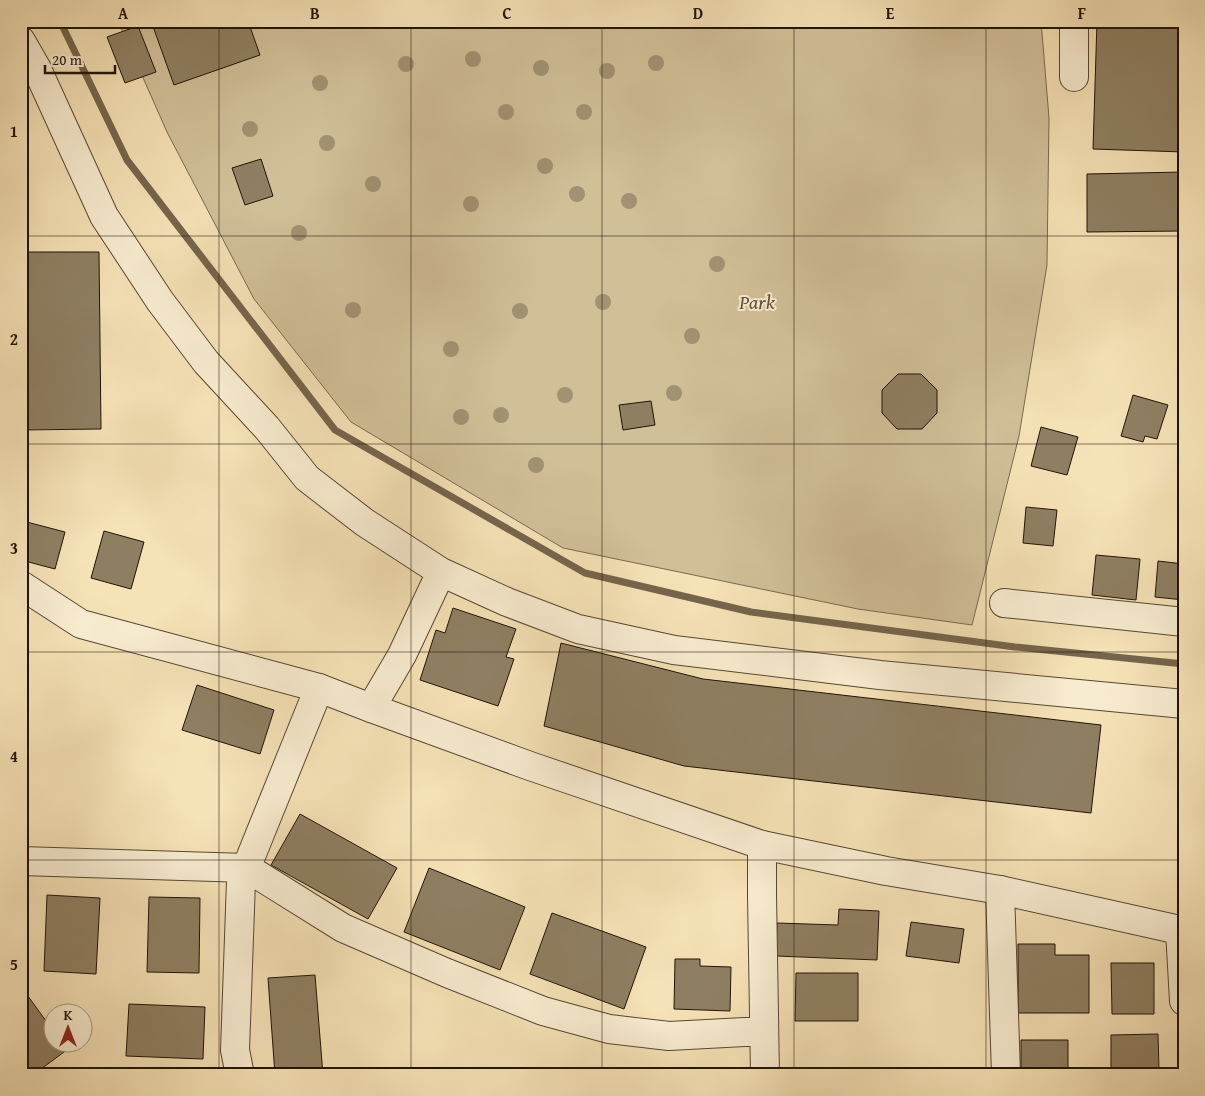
<svg xmlns="http://www.w3.org/2000/svg" width="1205" height="1096" font-family="'Gentium Book Plus',serif">
<style>
.green{fill:#d1bf98;stroke:#796950}
.lines{fill:none;stroke-linecap:round;stroke-linejoin:round}
.stream{stroke:#75654c;stroke-width:7}
.building{fill:#8f7f62;stroke:#211307}
.minor-casing{stroke:#564733;stroke-width:30}
.tertiary-casing{stroke:#564733;stroke-width:30}
.minor{stroke:#f8ecd0;stroke-width:28}
.tertiary{stroke:#f8ecd0;stroke-width:28}
.tree{fill:#a29172}
.grid{fill:none;stroke:#211307;stroke-width:1;stroke-opacity:0.55}
.labels{text-anchor:middle;stroke-width:4;stroke-linejoin:round;paint-order:stroke}
.park-label{font-size:20px;font-style:italic;fill:#5f4f3a;stroke:#f8ecd0}
.neatline{fill:none;stroke:#211307;stroke-width:2}
.grid-label{font-size:16px;text-anchor:middle;font-weight:bold;fill:#211307}
</style>
<rect width="100%" height="100%" fill="#f5e2b6"/>
<filter id="stains"><feTurbulence type="fractalNoise" baseFrequency=".004" numOctaves="4"/><feColorMatrix values="0 0 0 0 .2 0 0 0 0 .09 0 0 0 0 .02 0 0 0 .5 -.17"/></filter>
<radialGradient id="worn" r=".72"><stop offset=".6" stop-color="#630" stop-opacity="0"/><stop offset="1" stop-color="#630" stop-opacity=".3"/></radialGradient>
<path class="green" d="M118,21h923l8,97 -2,147 -28,171 -47,189 -114,-16 -295,-61 -212,-126 -97,-123 -87,-167z"/>
<g class="lines">
<path class="stream" d="M60,21l67,139 208,270 250,143 166,39 264,35 169,17"/>
</g>
<path class="building" d="M151,21h97l12,34 -86,30z
M1097,21h87v131l-91,-3z
M138,26l18,46 -31,11 -18,-46z
M261,159l12,37 -28,9 -13,-37z
M1184,172v59l-97,1v-58z
M21,252h78l2,177 -80,1z
M898,374h23l16,16v23l-15,16h-25l-15,-16v-23z
M1133,395l35,10 -11,34 -12,-3 -2,6 -22,-6z
M651,401l4,24 -32,5 -4,-25z
M1041,427l37,10 -11,38 -36,-9z
M1026,507l31,3 -4,36 -30,-3z
M23,521l42,11 -10,37 -34,-9v-34z
M104,531l40,11 -13,47 -40,-11z
M1096,555l44,4 -4,41 -44,-5z
M1158,561l26,3v36l-29,-3z
M453,608l63,21 -10,28 8,2 -16,47 -78,-26 16,-50 9,3z
M561,643l142,36 398,46 -10,88 -407,-47 -140,-40z
M197,685l77,25 -14,44 -78,-24z
M300,814l97,54 -29,51 -97,-54z
M429,868l96,39 -25,63 -96,-38z
M47,895l53,3 -4,76 -52,-3z
M149,897l51,1 -1,75 -52,-1z
M839,909l40,2 -2,49 -101,-4 1,-33 61,2z
M552,913l94,34 -22,62 -94,-35z
M911,922l53,7 -5,34 -53,-7z
M1018,944h37v11h34v58h-71z
M675,959h25v7l31,1 -1,44 -56,-2z
M1111,963h43v51h-42z
M796,973h62v48h-63z
M315,975l8,100h-48l-7,-97z
M22,988l30,41v15h12l4,5 -35,26h-7l-5,-6v-80z
M129,1004l76,3 -2,52 -77,-3z
M1158,1034l1,36h-48v-35z
M1021,1040h47v34h-47z"/>
<g class="lines">
<defs>
<path id="minor" d="M1074,21v56
M21,41l16,28 67,147 56,85 46,61 61,66 40,50 57,44 77,50 66,30 71,27 96,21 206,25 304,29
M1004,603l180,19
M371,708l31,-53 39,-83
M762,845v50l3,180
M21,861l226,7 96,60 104,45 96,38 66,18 60,7 95,-5
M1000,890l6,185
M1180,931l4,70
M240,1075l-5,-25 6,-169 78,-193"/>
<path id="tertiary" d="M21,585l60,39 238,64 52,20 159,58 232,79 124,26 114,19 184,41"/>
</defs>
<use href="#minor" class="minor-casing"/>
<use href="#tertiary" class="tertiary-casing"/>
<use href="#minor" class="minor"/>
<use href="#tertiary" class="tertiary"/>
</g>
<g class="tree">
<circle cx="473" cy="59" r="8"/>
<circle cx="656" cy="63" r="8"/>
<circle cx="406" cy="64" r="8"/>
<circle cx="541" cy="68" r="8"/>
<circle cx="607" cy="71" r="8"/>
<circle cx="320" cy="83" r="8"/>
<circle cx="506" cy="112" r="8"/>
<circle cx="584" cy="112" r="8"/>
<circle cx="250" cy="129" r="8"/>
<circle cx="327" cy="143" r="8"/>
<circle cx="545" cy="166" r="8"/>
<circle cx="373" cy="184" r="8"/>
<circle cx="577" cy="194" r="8"/>
<circle cx="629" cy="201" r="8"/>
<circle cx="471" cy="204" r="8"/>
<circle cx="299" cy="233" r="8"/>
<circle cx="717" cy="264" r="8"/>
<circle cx="603" cy="302" r="8"/>
<circle cx="353" cy="310" r="8"/>
<circle cx="520" cy="311" r="8"/>
<circle cx="692" cy="336" r="8"/>
<circle cx="451" cy="349" r="8"/>
<circle cx="674" cy="393" r="8"/>
<circle cx="565" cy="395" r="8"/>
<circle cx="501" cy="415" r="8"/>
<circle cx="461" cy="417" r="8"/>
<circle cx="536" cy="465" r="8"/>
</g>
<path class="grid" d="M219,21v1054M411,21v1054M602,21v1054M794,21v1054M986,21v1054M21,236h1163M21,444h1163M21,652h1163M21,860h1163"/>
<g class="labels">
<g class="park-label">
<text x="757" y="309">Park</text>
</g>
</g>
<rect width="1205" height="1096" fill="none" stroke="#f5e2b6" stroke-width="55"/>
<g transform="translate(68 1028)"><circle r="24" fill="#f8ecd0" stroke="#a29580"/>
<path d="M0-4L9 19L0 12L-9 19Z" fill="#8f2418"/>
<text y="-8" font-size="14" font-weight="bold" text-anchor="middle" fill="#211307">K</text>
</g>
<path d="M45 65v8h70v-8" fill="none" stroke="#211307" stroke-width="2.5"/>
<text x="52" y="65" font-size="15" fill="#211307" stroke="#f8ecd0" stroke-width="4" paint-order="stroke">20 m</text>
<rect x="28" y="28" width="1150" height="1040" class="neatline"/>
<g class="grid-label">
<text x="123" y="19">A</text>
<text x="315" y="19">B</text>
<text x="507" y="19">C</text>
<text x="698" y="19">D</text>
<text x="890" y="19">E</text>
<text x="1082" y="19">F</text>
<text x="14" y="137">1</text>
<text x="14" y="345">2</text>
<text x="14" y="554">3</text>
<text x="14" y="762">4</text>
<text x="14" y="970">5</text>
</g>
<rect width="100%" height="100%" filter="url(#stains)"/>
<rect width="100%" height="100%" fill="url(#worn)"/>
</svg>
